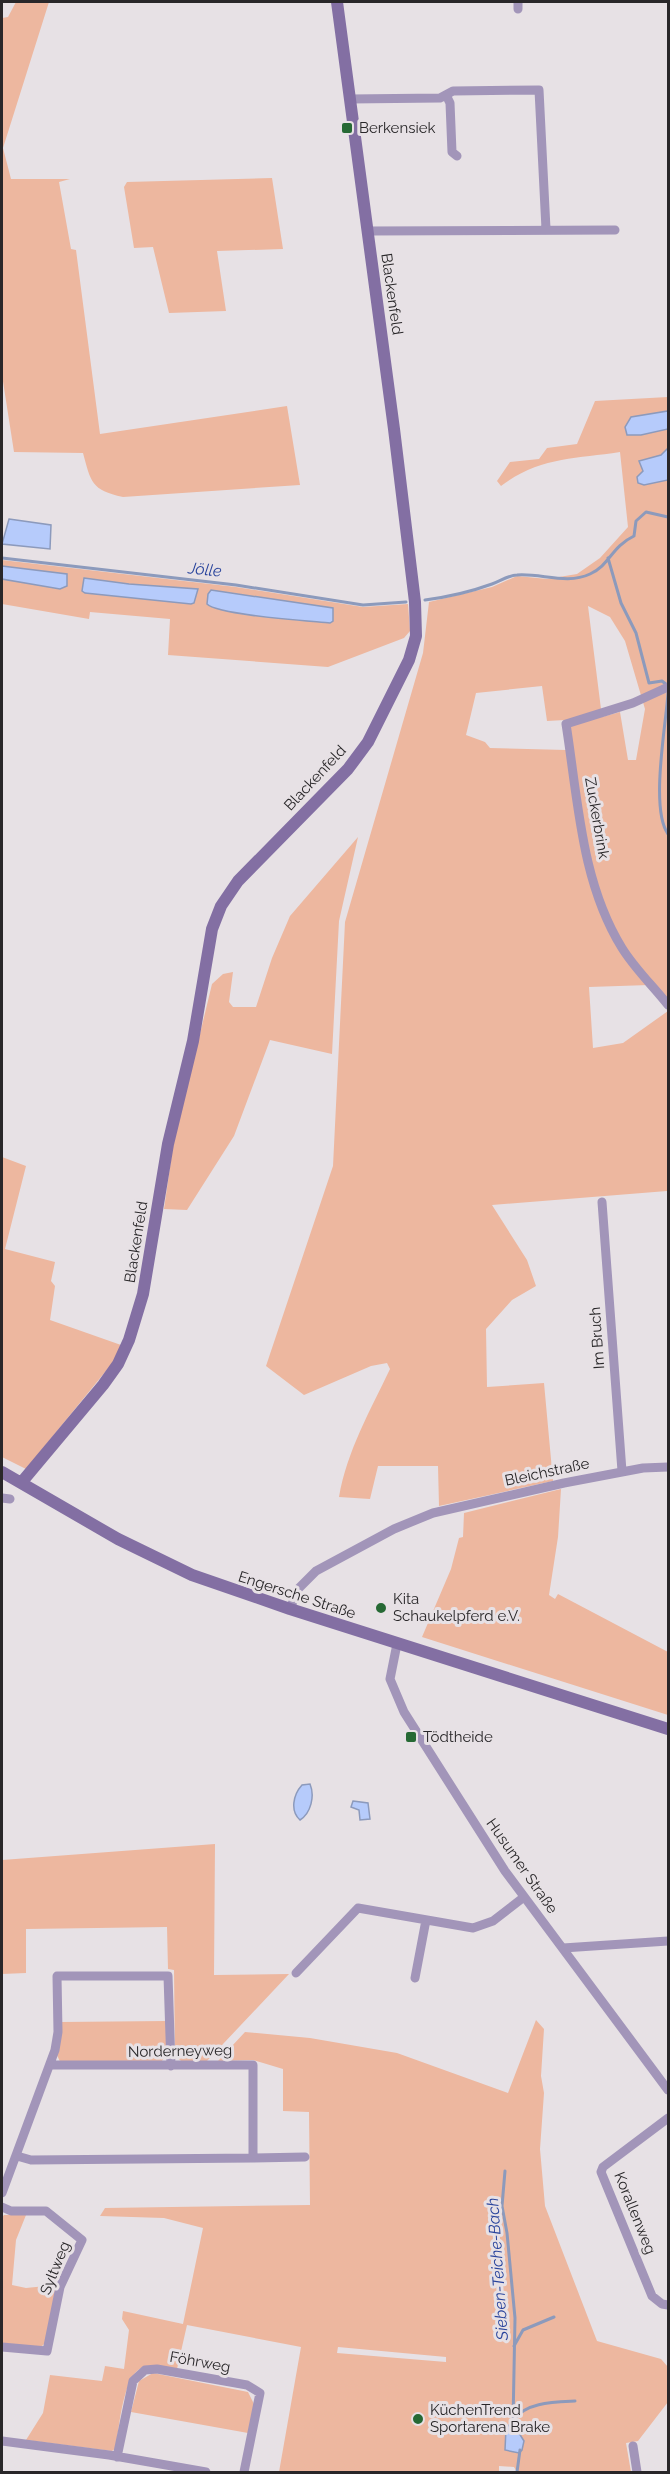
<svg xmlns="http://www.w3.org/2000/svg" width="670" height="2474" font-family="Raleway,sans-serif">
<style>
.green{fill:#edb79f;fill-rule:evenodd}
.water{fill:#b6cbfb;stroke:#8c9abc;stroke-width:1.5}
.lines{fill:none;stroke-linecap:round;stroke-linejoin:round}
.stream{stroke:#8c9abc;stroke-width:3}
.street{stroke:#a295b9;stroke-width:9}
.secondary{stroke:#836fa3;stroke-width:12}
.poi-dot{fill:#266934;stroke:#e7e1e5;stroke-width:2}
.labels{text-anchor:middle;stroke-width:6;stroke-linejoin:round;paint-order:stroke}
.poi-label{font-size:15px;fill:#292729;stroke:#e7e1e5;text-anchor:start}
.street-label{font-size:15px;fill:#292729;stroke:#e7e1e5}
.water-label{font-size:16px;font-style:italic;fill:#28439c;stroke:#e7e1e5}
</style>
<rect width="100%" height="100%" fill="#e7e1e5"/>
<path class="green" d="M16,2h33l-46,146 8,31h59l-11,3 12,67 5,1 24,184 187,-28 13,79 -177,12c-32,-7 -32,-15 -40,-44l-69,-1 -12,-77v-357l6,-1z
M272,178l11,71 -66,2 9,60 -57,2 -16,-66 -19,1 -10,-61 3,-5z
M668,397l-1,794 -175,14 35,55 9,26 -24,14 -26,29 1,58 57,-4 9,98 -114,25 -1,-40h-60l-8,33 -31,-2c8,-46 31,-86 51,-128l-3,-6 -16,3 -67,29 -38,-29 67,-200 12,-244 78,-269 6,-51 63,-15 25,-11 30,3 30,-5 23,-16 28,-31 -8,-75c-45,7 -81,5 -119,34l-4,-5 13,-19 29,-3 8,-11 30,-4 18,-43zM588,606l22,11 15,24 20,68 -9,51h-8l-8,-48 -18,5zM542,686l5,35 18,-1 1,30 -76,-2 -5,-6 -19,-7 10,-42zM649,985l19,26 -45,32 -30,5 -4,-61z
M2,560l234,27 127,20 45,-3 2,27 -6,7 -76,29 -160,-12 2,-36 -80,-7 -1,7 -87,-15z
M358,837l-19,84 -7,133 -62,-14 -36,96 -47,74 -23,-1 9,-63 39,-162 11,-10 10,-2 -4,30 4,5h23l16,-49 18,-42z
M2,1157l24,9 -21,83 50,13 -4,19 4,5 -5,34 71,25 -7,16 -88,108 -24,-12z
M561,1489l-3,48 -9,58 6,4 3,-5 110,58v63l-246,-78 29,-68 8,-31 4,-1 1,-24z
M215,1844l-1,131 75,-1 -82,87h-26l-6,-6 -1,-85 -6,-1 -1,-42 -141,2v44l-24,1v-114z
M536,2020l8,9 -3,47 3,17 -4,56 5,57 52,135 64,18 7,8v35l-30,39 -12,2 5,29h-114l-3,-5 -15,-1v6h-220l22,-125 -114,-22 -10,44c-10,0 -23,-3 -33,-2 -21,5 -25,62 -28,81l-4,3 -86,-11 17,-27 7,-38 52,6 3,-15 19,3 5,-39 -7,-11 1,-8 60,13 20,-96 -39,-10 -64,-2 5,-8 205,-3 -1,-93 -26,-1v-42l-30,-9 -35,1 27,-29 65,6 87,15 111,40zM338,2347l108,10v5l-109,-9zM513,2423l8,12 -16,14 1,-21z
M167,2021v30l-5,10 -101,3 -4,-9 4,-33z
M4,2215h22l-10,25 -4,45 14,3 30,-3 -10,57 -6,6 -38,-5v-126z
M153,2373l95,19 6,12 -6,29 -117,-21 8,-31z"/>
<path class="water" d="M668,411v18l-27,6h-14l-2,-8 6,-10z
M668,448v32l-24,5 -6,-2 -1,-6 6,-6 -4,-10 22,-6z
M9,519l42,6 -1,24 -48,-5z
M2,566l65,8v12l-7,3 -58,-10z
M84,578l45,6 69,5 -4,14 -3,1 -106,-11 -3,-2z
M211,590l122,18v13l-3,2c-20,-2 -113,-8 -123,-19l1,-10z
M310,1784c5,12 1,29 -10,36 -10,-9 -7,-25 2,-35z
M353,1801l15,2 2,16 -10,1 -1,-10 -8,-3z
M512,2422l12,19 -2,9 -3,3 -14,-3 1,-22z"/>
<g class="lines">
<path class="stream" d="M2,558l234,27 127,20 43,-3
M608,558l13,45 15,30 13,50 13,-2 5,4
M425,600c23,-3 45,-8 67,-16 8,-3 17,-9 25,-9 24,-2 50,10 73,-1 20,-9 21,-27 44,-38l2,-15 10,-9 22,5
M668,693c-2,32 -18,116 0,141
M505,2171l-3,35 5,27 8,85 -2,105
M514,2346l9,-16 31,-13
M514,2420c11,-18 41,-18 61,-19
M517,2472l3,-22"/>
<path class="street" d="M518,2v7
M446,95l4,8 2,49 5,4
M350,99l90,-1 13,-7 86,-1 7,139
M368,231l247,-1
M668,687l-35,16 -67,21c12,75 15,158 56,224 13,21 31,38 46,57
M602,1202l20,269
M2,1498l8,1
M290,1609l8,-20 18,-18 78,-42 39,-16 131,-30 79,-15 25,-1
M397,1644l-7,35 14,33 101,159 163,219
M563,1948l105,-7
M296,1973l62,-65 115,20 20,-7 31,-24
M415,1978l11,-58
M668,2118l-65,49 -2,5 51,124 10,8 6,1
M17,2156l14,4 222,-2v-93h-202
M253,2158l52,-1
M2,2193l53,-143 3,-18 -1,-56h111l3,90
M2,2207l9,4h35l36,29 -22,47 -13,64 -45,-4
M2,2441l107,14 97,17
M633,2446l4,26
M117,2457l16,-76 12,-11 12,-1 90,16 13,8 -16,79"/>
<path class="secondary" d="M2,1472l116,67 74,36 98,34 378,120
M21,1483l82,-98 15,-21 11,-24 14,-46 25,-150 25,-103 19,-112 9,-23 17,-25 110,-112 20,-27 41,-82 7,-24 -1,-34 -21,-173 -57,-427"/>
</g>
<g class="poi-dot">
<rect x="341" y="122" width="12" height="12" rx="3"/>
<circle cx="381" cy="1608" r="6"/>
<rect x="405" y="1731" width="12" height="12" rx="3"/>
<circle cx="418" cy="2419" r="6"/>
</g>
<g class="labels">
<g class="poi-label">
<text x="359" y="133">Berkensiek</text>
<text x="393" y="1604">Kita<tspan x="393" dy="17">Schaukelpferd e.V.</tspan></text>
<text x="423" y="1742">Tödtheide</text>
<text x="430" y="2415">KüchenTrend<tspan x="430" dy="17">Sportarena Brake</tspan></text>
</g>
<g class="street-label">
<text transform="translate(392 294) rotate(82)" y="5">Blackenfeld</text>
<text transform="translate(315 778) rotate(-47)" y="5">Blackenfeld</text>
<text transform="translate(597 818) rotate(80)" y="5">Zuckerbrink</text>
<text transform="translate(136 1242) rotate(-81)" y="5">Blackenfeld</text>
<text transform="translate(597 1338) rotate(-94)" y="5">Im Bruch</text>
<text transform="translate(547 1472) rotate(-12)" y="5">Bleichstraße</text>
<text transform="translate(297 1595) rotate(18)" y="5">Engersche Straße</text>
<text transform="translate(522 1866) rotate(55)" y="5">Husumer Straße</text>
<text transform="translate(180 2051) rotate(-1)" y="5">Norderneyweg</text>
<text transform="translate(635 2213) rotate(68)" y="5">Korallenweg</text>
<text transform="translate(55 2268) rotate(-68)" y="5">Syltweg</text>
<text transform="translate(200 2362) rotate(10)" y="5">Föhrweg</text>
</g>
<g class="water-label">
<text transform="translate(205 569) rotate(6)" y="6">Jölle</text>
<text transform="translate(497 2269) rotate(-94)" y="6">Sieben-Teiche-Bach</text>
</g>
</g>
<rect width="670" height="2474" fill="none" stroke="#292729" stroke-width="6"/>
</svg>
